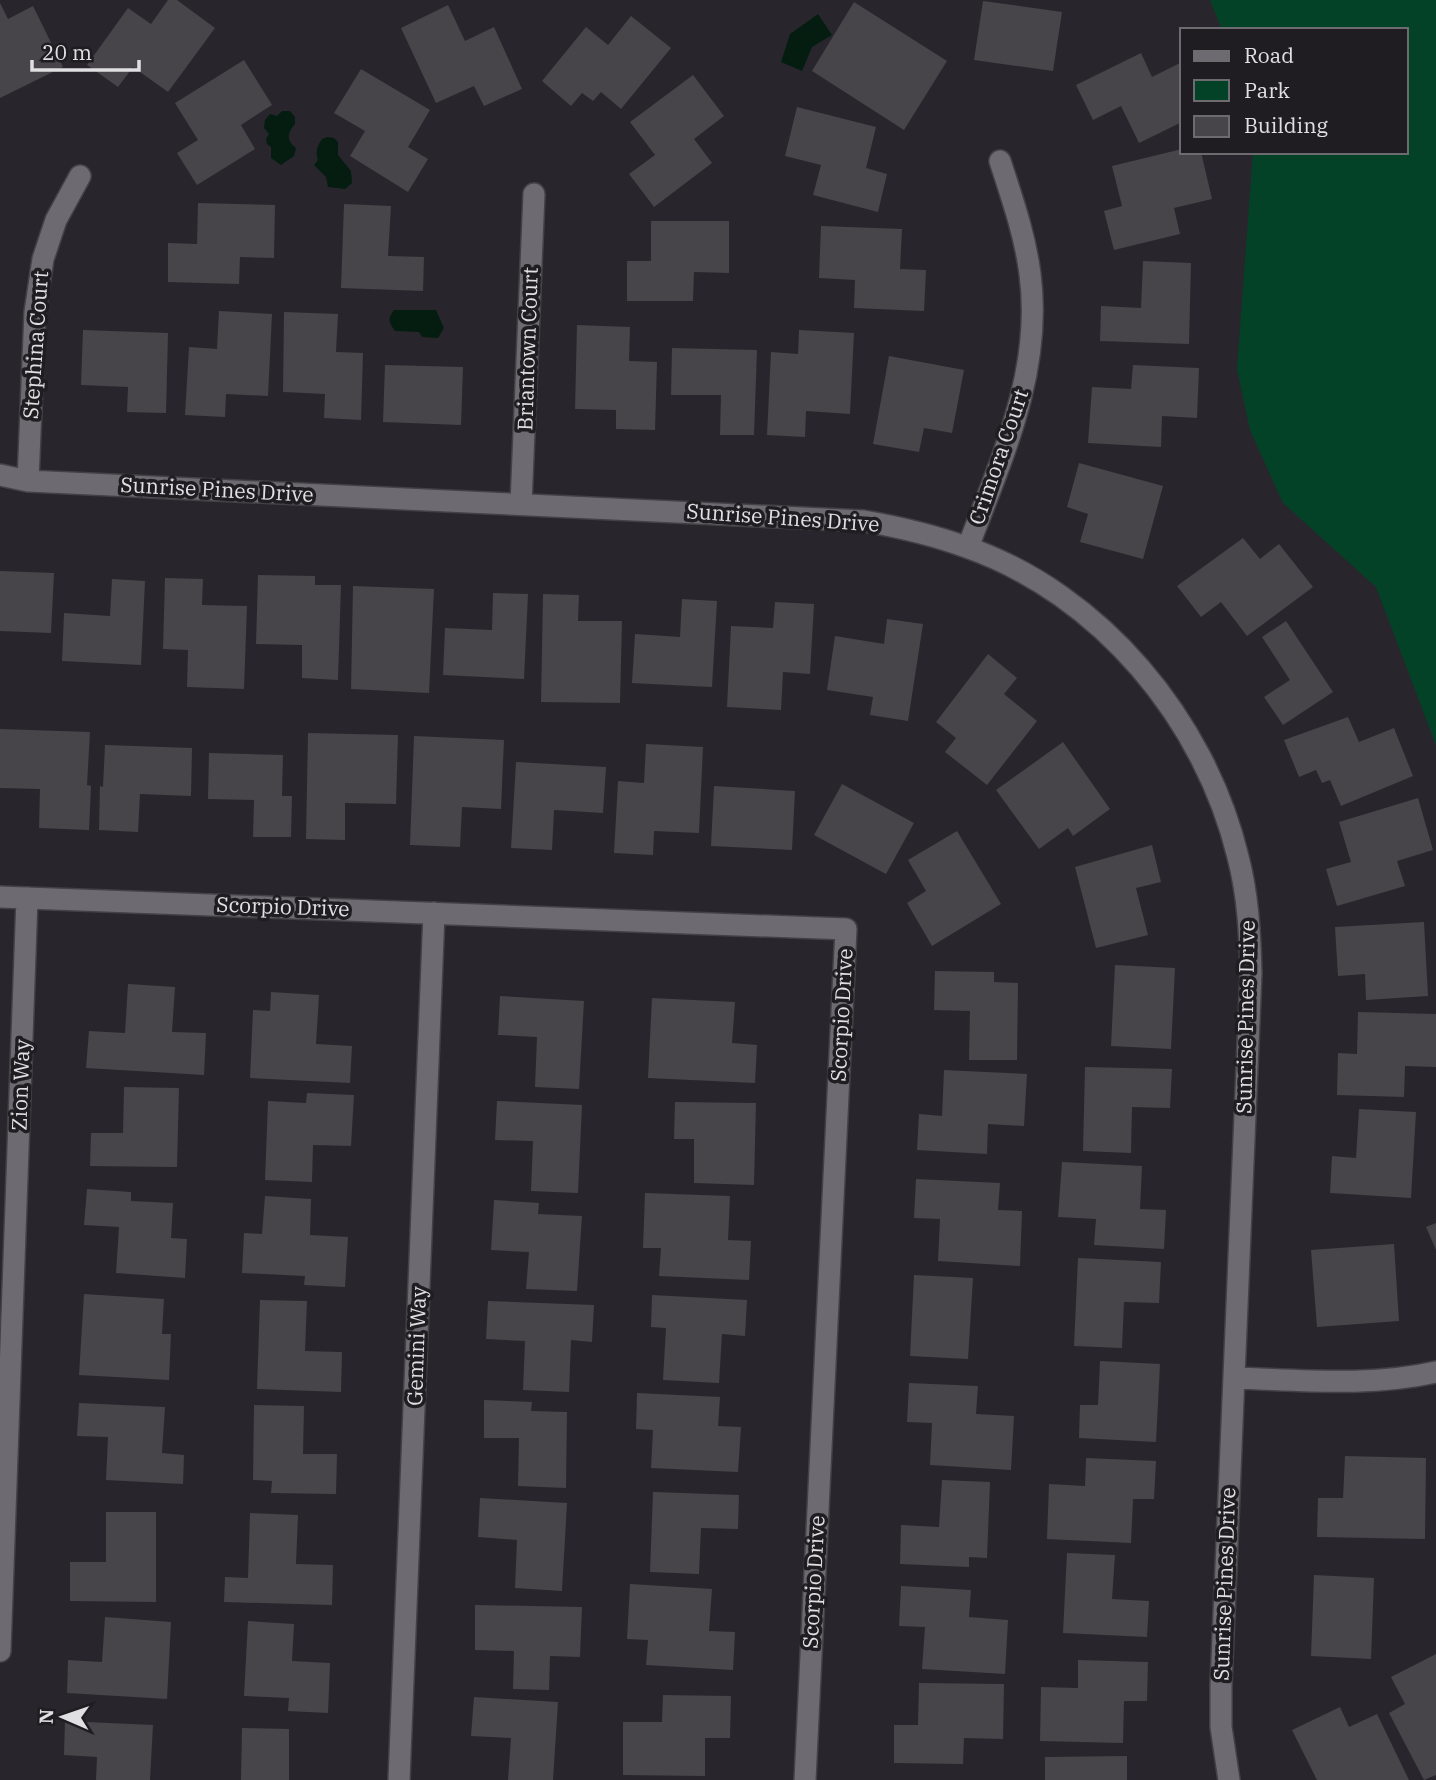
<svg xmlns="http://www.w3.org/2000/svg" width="1436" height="1780" font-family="'IBM Plex Serif',serif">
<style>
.green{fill:#044228}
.water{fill:#041d10}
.building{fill:#47444a}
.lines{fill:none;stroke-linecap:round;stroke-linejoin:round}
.minor-casing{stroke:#434145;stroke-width:24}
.minor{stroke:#6d6a71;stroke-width:21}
.labels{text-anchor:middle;stroke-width:7;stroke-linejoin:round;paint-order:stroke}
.street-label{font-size:21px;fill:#e0dfe2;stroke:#1f1d22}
</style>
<rect width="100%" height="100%" fill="#28262c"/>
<path class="green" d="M1210,0h226v745l-60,-158 -93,-84 -33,-73 -13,-61 16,-217h153v-122h-184z"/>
<path class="water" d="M818,14l14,21 -20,12 -10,24 -21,-9 9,-28z
M282,111h8l5,6v7c-8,9 -9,16 1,24l-2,8 -13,9 -10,-7v-11l-4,-3 -1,-5 3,-5 -5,-6 1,-8 5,-6 7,2z
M327,137l7,1 4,4v13l13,16 1,12 -7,6 -17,-2 -2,-10 -12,-12 4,-5c-3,-8 -1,-14 4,-21z
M394,310h42l8,18 -6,10 -16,-1 -3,-5 -24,-1c-6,-8 -8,-12 -1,-21z"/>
<path class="building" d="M168,0h9l38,28 -47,64 -35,-25 -15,20 -31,-22 41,-57 23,16z
M983,1l79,11 -9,59 -79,-11z
M854,2l93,59 -43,69 -92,-59z
M0,3l8,16 25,-13 30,61 -63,31z
M448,5l17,36 29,-14 28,62 -38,17 -10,-20 -38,17 -35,-75z
M631,16l40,32 -50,61 -20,-17 -8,9 -11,-8 -11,13 -29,-25 44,-54 22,18z
M1141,53l11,24 30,-15v60l-43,21 -18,-37 -28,14 -17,-35z
M244,60l28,45 -31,20 14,24 -58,36 -20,-32 21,-13 -23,-37z
M361,69l69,41 -22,37 20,12 -20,33 -58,-36 15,-25 -31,-18z
M693,75l31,41 -30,23 18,24 -58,44 -25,-33 26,-19 -25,-33z
M797,107l79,20 -10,41 21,6 -9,38 -65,-17 8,-30 -36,-9z
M1182,149v3h19l11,47 -38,9 6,26 -66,16 -10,-39 18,-5 -10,-40z
M198,203l77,2 -1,53 -34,-1 -1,27 -71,-2v-39l29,1z
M344,204l47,2 -3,50 36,1 -1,34 -82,-3z
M651,221h78v52l-35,-1 -1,29h-66v-40h24z
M821,226l81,3 -2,40 26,1 -2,41 -70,-3 1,-28 -36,-2z
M1143,261l48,2 -2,81 -89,-3 1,-35 40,2z
M219,311l53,3 -4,82 -42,-2 -1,23 -40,-2 4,-68 28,2z
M284,312l54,2 -2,38 27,1 -2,67 -37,-2 1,-24 -42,-2z
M577,325l53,2 -1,34 28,1 -2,68 -39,-1v-19l-41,-1z
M83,330l85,3 -2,80 -39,-1 1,-25 -47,-2z
M799,330l55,3 -4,81 -44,-3 -1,26 -38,-2 4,-83 27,2z
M672,348l85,2 -3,85h-34l1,-40h-50z
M889,356l75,14 -12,63 -28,-5 -5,24 -46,-8z
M385,365l78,2 -2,58 -78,-3z
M1133,365l66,3 -2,50 -35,-2 -1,31 -73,-4 4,-56 39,2z
M1079,463l84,23 -20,73 -63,-17 8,-28 -21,-7z
M1243,538l17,21 19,-15 34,43 -66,49 -26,-34 -20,15 -24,-31z
M0,571l54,2 -3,60 -51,-2z
M258,575l57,1v9h26l-3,95 -36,-2v-33l-46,-1z
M165,578l38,1 -1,26 45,1 -3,83 -57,-2 1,-37 -25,-1z
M112,579l33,2 -4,84 -79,-4 2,-48 46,3z
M353,586l81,3 -5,104 -78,-4z
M493,593l35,1 -4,85 -81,-4 2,-47 47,2z
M543,594l36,1 -1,26h44l-2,82 -79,-1z
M682,599l35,2 -5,86 -80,-4 3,-49 45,3z
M775,602l39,2 -4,70 -27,-2 -2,38 -54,-3 4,-81 42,2z
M887,619l36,5 -15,97 -38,-6 3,-18 -46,-7 8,-54 49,8z
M1286,621l47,71 -50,33 -19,-28 26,-17 -28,-43z
M988,654l29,24 -13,16 33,27 -50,64 -42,-33 11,-14 -20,-16z
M1348,717l11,25 35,-14 19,48 -72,30 -11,-26 -8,3 -6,-13 -17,7 -15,-37z
M0,729l90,3 -3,53 4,1 -2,44 -50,-2 1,-39 -40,-1z
M308,733l90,2 -2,69 -51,-1v37l-39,-1z
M414,736l90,4 -3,69 -39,-2 -2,40 -50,-2z
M1063,742l47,67 -37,27 -5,-8 -29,21 -43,-59z
M646,744l57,3 -4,86 -45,-2 -1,24 -39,-2 4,-72 26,2z
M105,745l87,3 -1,48 -51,-2 -2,38 -39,-2 1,-44 3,1z
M209,753l74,2 -1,41h10l-1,41h-38l1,-37 -46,-1z
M516,762l90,5 -3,46 -49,-3 -2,40 -41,-2z
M842,784l72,39 -28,51 -72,-39z
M714,786l81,5 -3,59 -81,-4z
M1418,798l15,52 -36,11 8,25 -68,20 -11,-37 25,-7 -12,-40z
M957,831l44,73 -69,42 -25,-43 19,-12 -18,-31z
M1152,845l9,37 -25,6 12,47 -52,13 -21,-81z
M1424,922l4,74 -62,4 -1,-26 -27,2 -3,-49z
M1115,965l60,3 -4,81 -60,-3z
M935,971l59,1v10l24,1 -1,77h-48l1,-49 -36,-1z
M128,984l47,3 -3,45 34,1 -2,42 -118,-7 3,-37 36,2z
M271,992l48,3 -3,49 36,2 -2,37 -100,-5 3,-68 17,1z
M500,996l84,5 -5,88 -44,-2 2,-50 -39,-2z
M652,998l83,4 -3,41 25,2 -2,38 -107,-5z
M1358,1012l78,2v53l-31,-1 -1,31 -67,-2 1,-42 19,1z
M1085,1067l87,2 -2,39 -38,-1 -1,46 -48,-2z
M944,1070l83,4 -3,52 -36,-2 -1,30 -70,-4 2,-36 23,2z
M124,1087l55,1 -2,79 -87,-1 1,-33h32z
M307,1093l47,2 -3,51 -38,-1 -1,37 -47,-2 3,-79 38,2z
M497,1101l85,4 -4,88 -47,-2 2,-50 -38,-1z
M675,1102l81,1 -2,82 -60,-2v-44h-20z
M1359,1109l57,3 -5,86 -81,-5 2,-37 24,2z
M1062,1162l80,4 -2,43 26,1 -2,39 -70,-4 2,-26 -38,-2z
M916,1179l84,4 -2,27 24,1 -2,55 -82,-5 2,-42 -26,-1z
M87,1189l44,3v9l42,2 -2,35 16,1 -2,39 -69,-5 3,-46 -35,-2z
M645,1193l85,3 -2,44 23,1 -2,39 -90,-4 2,-28h-18z
M265,1196l46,3 -1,36 38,2 -3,50 -41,-2 1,-9 -63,-3 2,-40 18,1z
M494,1200l45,3 -1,11 44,2 -5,75 -51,-2 3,-37 -38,-2z
M1436,1223v27l-10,-23z
M1394,1244l5,77 -82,6 -6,-77z
M1078,1258l83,4 -2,41 -35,-1 -2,46 -48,-2z
M914,1275l59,3 -5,81 -58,-3z
M84,1294l80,5 -2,35h9l-2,46 -90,-5z
M652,1295l95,5 -2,36 -23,-2 -3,49 -56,-3 3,-52 -15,-1z
M260,1300l47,1 -2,50 37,1 -1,40 -84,-3z
M488,1301l106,4 -2,37 -21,-2 -2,52 -46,-2 2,-49 -39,-2z
M1100,1361l60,3 -4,78 -77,-4 1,-33h18z
M909,1383l69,3 -2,28 38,2 -3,54 -81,-5 2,-42 -25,-1z
M637,1393l83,4 -2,29 23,1 -3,45 -87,-4 2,-38 -17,-1z
M484,1400l48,2 -1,9 36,1 -1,76 -48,-2 1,-48h-35z
M79,1403l86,4 -3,46 22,2 -1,29 -77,-4 2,-43 -31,-1z
M254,1405l50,1 -1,48h34l-1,40 -65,-1 1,-12 -19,-1z
M1345,1456l81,2 -1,81 -108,-2 1,-39h25z
M1086,1458l70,3 -2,38h-21l-2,44 -84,-4 2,-55 36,2z
M942,1480l48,2 -3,76 -18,-1v10l-69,-3 1,-39 38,2z
M653,1492l86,3 -1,34 -37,-1 -2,46 -49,-2z
M480,1498l87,5 -5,88 -47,-3 2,-48 -39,-3z
M106,1512h50v90l-86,-1v-39h36z
M250,1513l48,2 -2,49 37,1 -1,40 -108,-3 1,-25 23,1z
M1067,1553l48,2 -3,44 37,2 -2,36 -84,-4z
M1314,1575l60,3 -3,81 -60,-3z
M630,1584l82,5 -3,42 26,1 -2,38 -87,-5 2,-25 -21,-1z
M901,1586l70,4 -2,27 39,3 -3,54 -83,-5 3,-42 -26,-1z
M475,1605l107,2 -2,50 -30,-1 -1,34 -36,-1 1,-38 -39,-1z
M105,1617l66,5 -4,77 -100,-6 1,-33 34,2z
M248,1621l46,3 -2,37 38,2 -2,50 -40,-2 1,-13 -45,-2z
M1436,1654v121l-12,5 -35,-67 16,-9 -14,-27z
M1078,1660l70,2 -1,39h-23l-1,42 -83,-2 1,-54 37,1z
M919,1683l85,1 -1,55 -39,-1 -1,26 -69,-1v-38h24z
M663,1695l68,1 -1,42h-25v38l-82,-1v-53h39z
M474,1697l84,5 -5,78h-45l3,-42 -40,-2z
M1340,1707l9,20 28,-13 32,66h-92l-25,-50z
M65,1721l88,4 -3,55h-54l1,-23 -33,-2z
M242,1728l47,1v51h-48z
M1127,1756v24h-82v-23z"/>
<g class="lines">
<defs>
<path id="minor" d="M0,475l28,6 836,40c35,6 69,14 102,26 135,47 239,173 272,310 10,38 12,77 13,116l-30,712v42l8,53
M28,481l7,-169 8,-53 13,-39 24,-44
M521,504l13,-310
M968,547c33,-87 75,-176 62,-273 -5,-39 -18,-76 -30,-113
M0,897l846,32 -41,851
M1234,1378c68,2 136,9 202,-6
M0,1651l27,-753
M399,1780l35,-867"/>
</defs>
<use href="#minor" class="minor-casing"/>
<use href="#minor" class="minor"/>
</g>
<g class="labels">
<g class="street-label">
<text transform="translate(36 345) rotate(-86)" y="7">Stephina Court</text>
<text transform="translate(528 349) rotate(-88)" y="7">Briantown Court</text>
<text transform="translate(999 457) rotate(-71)" y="7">Crimora Court</text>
<text transform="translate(217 490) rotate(3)" y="7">Sunrise Pines Drive</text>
<text transform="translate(783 518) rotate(4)" y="7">Sunrise Pines Drive</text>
<text transform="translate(283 907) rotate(2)" y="7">Scorpio Drive</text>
<text transform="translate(842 1015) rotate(-87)" y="7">Scorpio Drive</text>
<text transform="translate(1246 1017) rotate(-89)" y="7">Sunrise Pines Drive</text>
<text transform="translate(21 1085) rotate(-88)" y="7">Zion Way</text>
<text transform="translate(417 1346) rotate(-88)" y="7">Gemini Way</text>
<text transform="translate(814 1582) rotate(-87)" y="7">Scorpio Drive</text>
<text transform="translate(1225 1584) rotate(-88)" y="7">Sunrise Pines Drive</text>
</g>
</g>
<rect x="1180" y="28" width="228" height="126" fill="#1f1d22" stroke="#6c6b6f" stroke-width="2"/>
<rect x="1194" y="51" width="35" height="10" fill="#6d6a71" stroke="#6c6b6f" stroke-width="2"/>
<text x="1244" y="63" font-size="21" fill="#e0dfe2">Road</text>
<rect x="1194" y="80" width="35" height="21" fill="#044228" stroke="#6c6b6f" stroke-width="2"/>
<text x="1244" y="98" font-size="21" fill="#e0dfe2">Park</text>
<rect x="1194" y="116" width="35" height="21" fill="#47444a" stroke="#6c6b6f" stroke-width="2"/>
<text x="1244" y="133" font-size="21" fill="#e0dfe2">Building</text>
<g transform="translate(63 1717) rotate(272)" stroke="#1f1d22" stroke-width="5" paint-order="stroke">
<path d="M0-5L12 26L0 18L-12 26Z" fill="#e0dfe2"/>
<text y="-10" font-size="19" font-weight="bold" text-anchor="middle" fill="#e0dfe2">N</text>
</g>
<path d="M32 60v10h107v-10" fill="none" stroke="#e0dfe2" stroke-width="3.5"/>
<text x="42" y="60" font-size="21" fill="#e0dfe2" stroke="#1f1d22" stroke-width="5" paint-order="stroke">20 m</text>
</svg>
